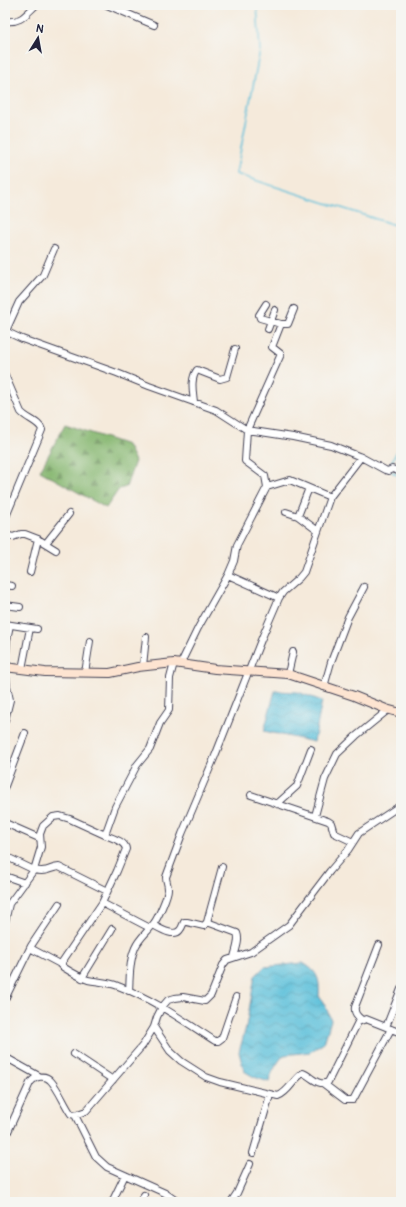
<svg xmlns="http://www.w3.org/2000/svg" width="406" height="1207" font-family="Pangolin,sans-serif">
<style>
.forest{fill:url(#forest-firs);stroke:#556d56}
.water{fill:url(#water-waves);stroke:#3f718a}
.lines{fill:none;stroke-linecap:round;stroke-linejoin:round}
.stream{stroke:#5cc0da;stroke-width:1.5}
.street-casing{stroke:#424053;stroke-width:8}
.secondary-casing{stroke:#424053;stroke-width:10}
.street{stroke:#fff;stroke-width:6}
.secondary{stroke:#fde4d1;stroke-width:8}
</style>
<defs>
<pattern id="forest-firs" width="22" height="20" patternUnits="userSpaceOnUse"><rect width="22" height="20" fill="#88b872"/><path d="M5 1l3.5 6h-7zM16 11l3.5 6h-7z" fill="#6f955f"/></pattern>
<pattern id="water-waves" width="16" height="10" patternUnits="userSpaceOnUse"><rect width="16" height="10" fill="#5cc0da"/><path d="M0 5q4-4 8 0t8 0" fill="none" stroke="#4c9cb2"/></pattern>
</defs>
<rect width="100%" height="100%" fill="#f6f6f2"/>
<filter id="ink" filterUnits="userSpaceOnUse"><feTurbulence type="fractalNoise" baseFrequency=".025" numOctaves="2"/><feDisplacementMap in="SourceGraphic" scale="8" xChannelSelector="R" yChannelSelector="G"/><feConvolveMatrix kernelMatrix="1 2 1 2 8 2 1 2 1" color-interpolation-filters="sRGB"/></filter>
<filter id="wash" filterUnits="userSpaceOnUse"><feTurbulence type="fractalNoise" baseFrequency=".012" numOctaves="4" result="noise"/><feDisplacementMap in="SourceGraphic" scale="16" xChannelSelector="R" yChannelSelector="G"/><feGaussianBlur stdDeviation="0.9" result="paint"/><feColorMatrix in="noise" values="0 0 0 0 0 0 0 0 0 0 0 0 0 0 0 0 0 1.4 0 .05"/><feComposite in="paint" operator="in"/></filter>
<g filter="url(#wash)">
<rect width="100%" height="100%" fill="#f5eadb"/>
<path class="forest" d="M65,424l62,21 8,16 -9,26 -7,2 -13,19 -66,-37z"/>
<path class="water" d="M275,691l23,1 24,9 -8,41 -50,-11z
M303,963c15,9 17,16 16,33l6,9 6,15 -7,23 -14,9 -26,3c-7,8 -13,17 -15,27l-15,-5 -10,-6 -5,-19 7,-25 9,-51 9,-9z"/>
<g class="lines">
<path class="stream" d="M257,5l3,45 -24,124 165,53
M390,469l-1,-2 12,-24
M392,472l9,5"/>
</g>
</g>
<g filter="url(#ink)">
<g class="lines">
<defs>
<path id="street" d="M107,5l47,20
M5,21c16,2 20,-6 31,-16
M266,304l-7,11 1,3 21,6
M268,329l7,-19
M5,331l17,8 95,34 32,13 67,24 31,20 46,7 38,8 30,12 24,13 3,1 4,-2 9,3
M5,333l14,-31 24,-27 11,-26
M5,375l16,37c6,7 19,10 21,18l-37,89
M194,402c-1,-10 -4,-23 3,-32l23,9 7,-2 8,-28
M267,487l23,-7 40,17
M286,512l12,4 20,15
M298,516l11,-28
M5,535l8,2 8,-3h4l13,5 18,11
M46,543l23,-29
M30,572l8,-33
M228,575l51,23
M5,585l7,1
M5,605l15,2
M5,624l32,5
M174,663l-4,15 -1,32 -9,13 -10,26 -13,16 -22,42 -10,28c7,3 20,6 21,14l-9,22 -15,32 -40,59v3l1,2c8,5 16,10 25,13 10,2 20,2 30,6 35,13 66,35 97,55h3l4,-3 14,-41
M181,663l17,-35 30,-53 6,-14 3,-16 30,-58 -2,-11 -20,-15 2,-31 34,-76 -9,-7 9,-23h7l6,-15
M143,666l3,-29
M22,669l8,-41
M85,673l5,-32
M288,674l5,-22
M324,687l7,-25 17,-45 16,-30
M5,720l5,-20 -3,-14 -2,-19 2,-27 3,-15
M5,786l20,-53
M251,795l77,26 3,2 3,10 19,9
M277,804l20,-18 14,-37
M315,816l10,-37 12,-25 19,-18 32,-26
M5,823l34,15
M105,835l-35,-16 -10,-3 -7,1 -10,9 -3,8 1,13 -7,23c14,3 14,-2 25,-3l48,24
M5,856l29,14 -25,34 -4,18
M222,867l-15,55 30,11c3,7 -1,16 -3,24
M5,876l20,7
M102,903l48,25
M153,925c6,3 21,13 27,5 2,-2 3,-6 4,-8h3l17,4 3,-4
M30,948l32,17
M82,978l30,-49
M129,991c1,-14 0,-30 6,-43 4,-10 13,-16 19,-25 4,-5 14,-28 14,-34 0,-5 -2,-8 -2,-12l16,-43 33,-78 46,-116 18,-42 4,-6 16,-14 5,-6 26,-75 31,-40
M5,999l26,-53 28,-42
M362,1020c-5,-4 -8,-7 -7,-13l24,-62
M154,1027l16,24 11,10 25,16 14,5 58,14c11,-4 15,-17 25,-23 8,3 15,14 25,9l30,-60 8,-3 35,14
M386,1027l15,-38
M74,1054l39,26
M5,1057l34,19
M324,1084l21,16h8l38,-71
M75,1115l21,42 11,10 58,26 13,9
M5,1138l25,-55c5,-7 15,-9 21,-2 8,9 13,23 20,33l4,1 11,-4 57,-66 11,-18 3,-10 5,-10 6,-7 7,-2 8,-1 22,4 6,-6 12,-30 4,-5 24,-8 38,-27 41,-54 18,-21 11,-17 42,-28
M253,1153l17,-58
M112,1202l13,-27
M140,1202l4,-7
M231,1202l6,-9 13,-29"/>
<path id="secondary" d="M5,667l40,5 65,1 28,-6 36,-4 41,6 73,5 66,22 32,13 15,4"/>
</defs>
<use href="#street" class="street-casing"/>
<use href="#secondary" class="secondary-casing"/>
<use href="#street" class="street"/>
<use href="#secondary" class="secondary"/>
</g>
</g>
<rect width="406" height="1207" fill="none" stroke="#f6f6f2" stroke-width="20"/>
<g transform="translate(38 38) rotate(11)" stroke="#f6f6f2" stroke-width="3" paint-order="stroke">
<path d="M0-3L7 15L0 10L-7 15Z" fill="#22223b"/>
<text y="-6" font-size="11" font-weight="bold" text-anchor="middle" fill="#22223b">N</text>
</g>
</svg>
